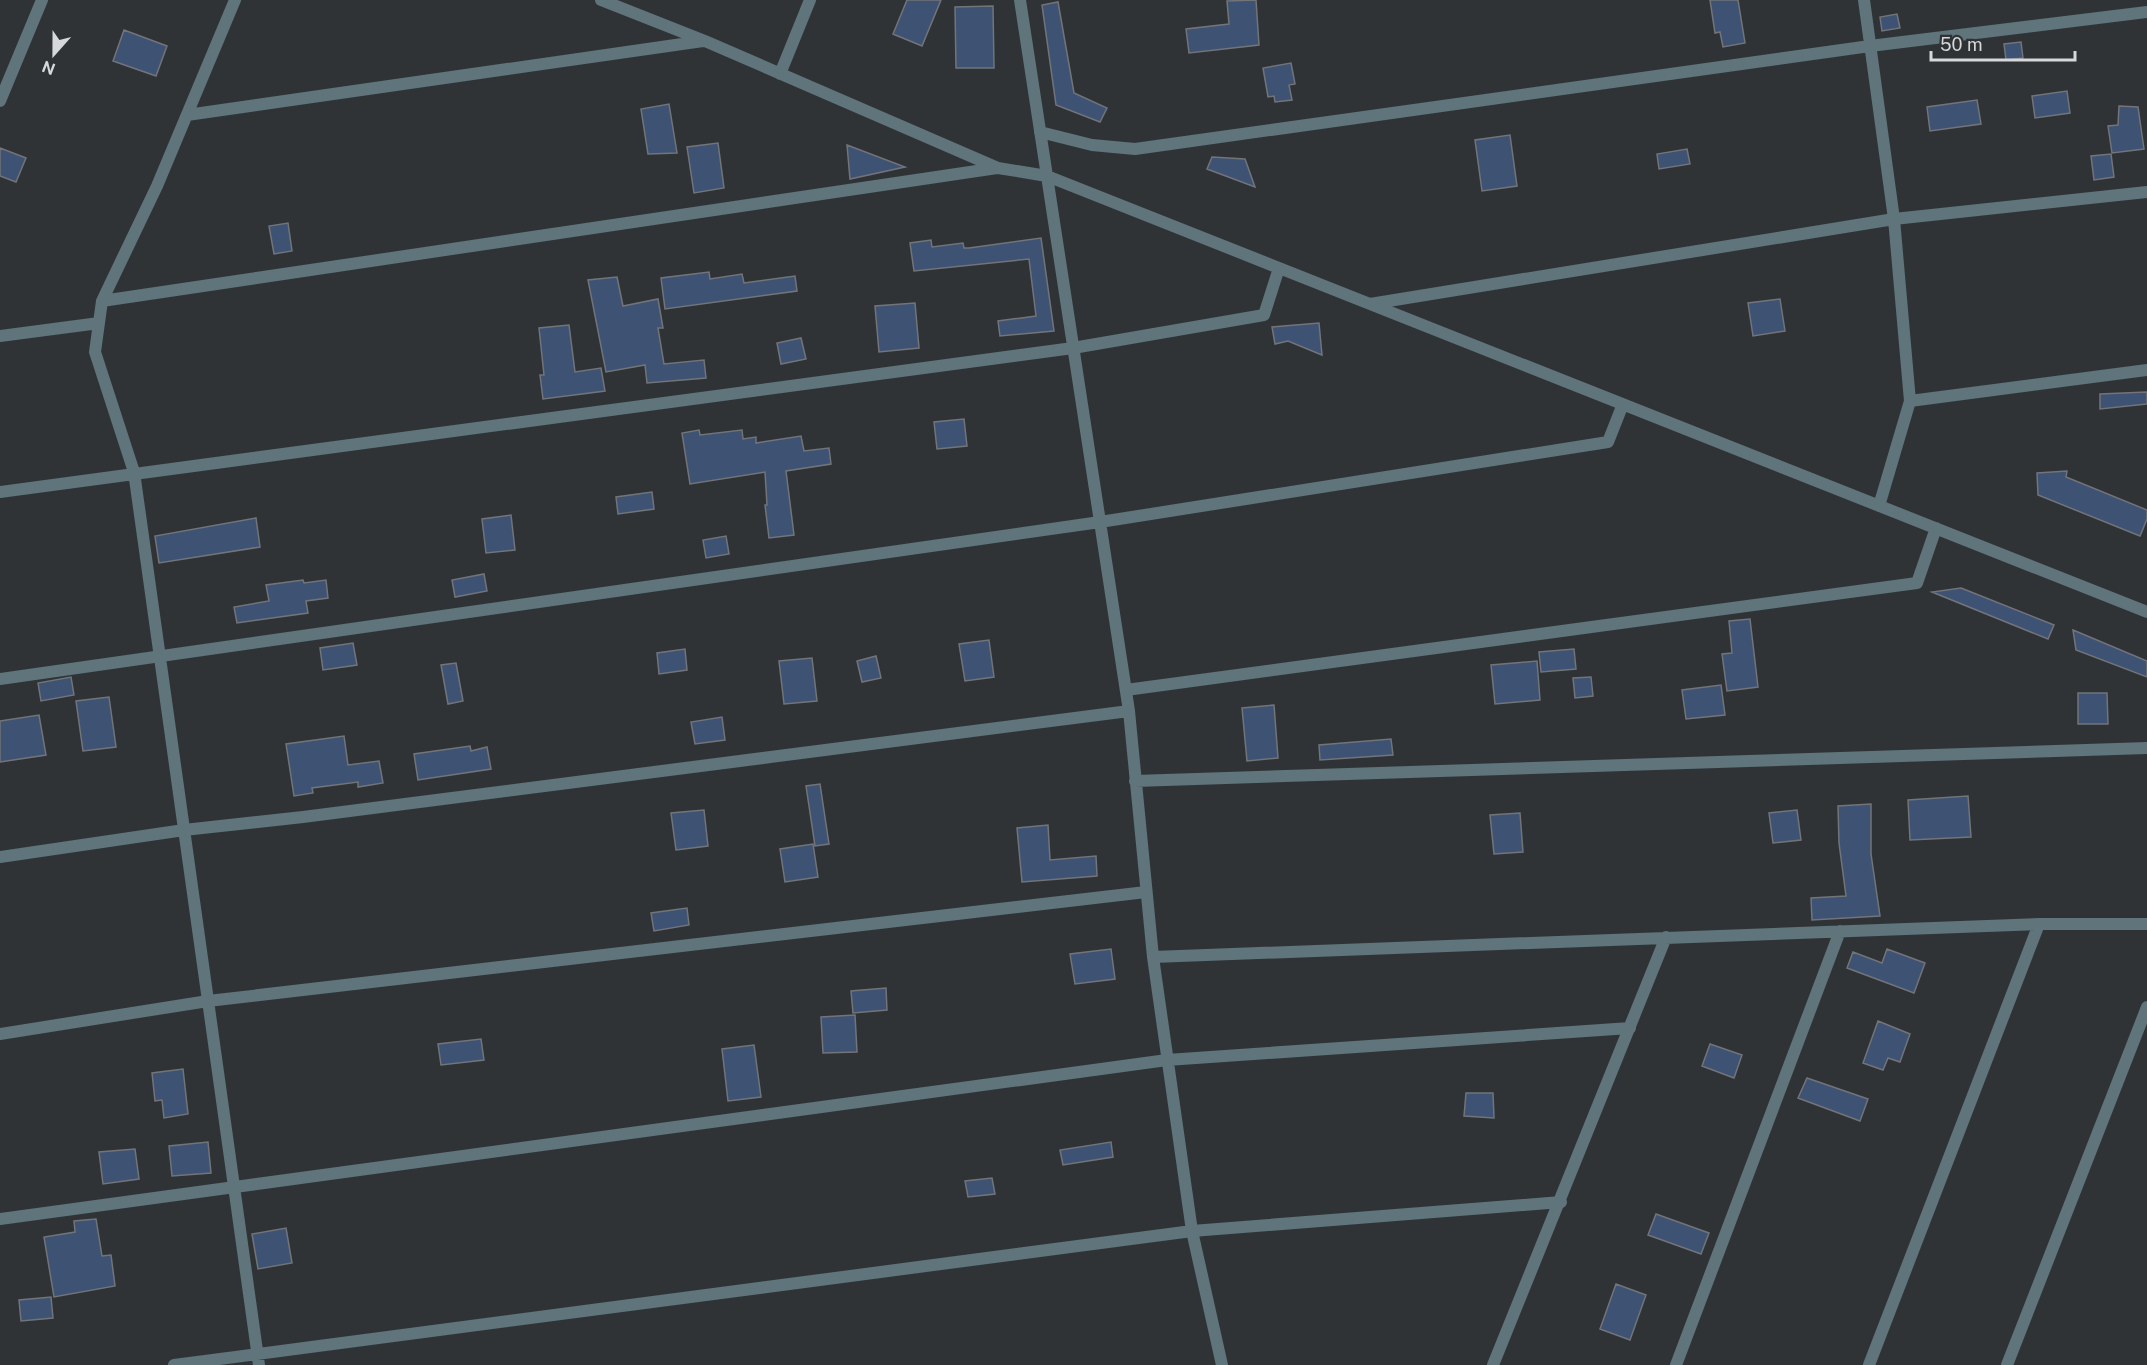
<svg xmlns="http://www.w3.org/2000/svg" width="2147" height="1365" font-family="'Public Sans',sans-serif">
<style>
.building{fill:#3e5273;stroke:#727479;stroke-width:1.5}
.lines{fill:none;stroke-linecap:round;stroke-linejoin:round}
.street{stroke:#5f747b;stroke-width:12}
</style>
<rect width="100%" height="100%" fill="#2f3336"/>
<path class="building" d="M907,0h34l-19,46 -29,-12z
M1256,0l3,45 -70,8 -3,-24 43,-5 -2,-23z
M1710,0h28l7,43 -22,4 -3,-15 -5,1z
M1058,2l16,91 33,15 -7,14 -44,-17 -14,-100z
M993,6l1,62h-38l-1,-61z
M1897,14l3,14 -18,3 -2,-14z
M124,30l43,16 -11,30 -43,-15z
M2021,42l2,16 -17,2 -2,-16z
M1291,63l4,21 -6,1 3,15 -17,2 -1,-6 -6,1 -5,-29z
M2067,91l3,22 -35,5 -3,-22z
M1977,100l4,24 -51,7 -3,-24z
M669,104l8,49 -29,1 -7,-45z
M2119,106l19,1 6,42 -32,4 -4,-27 10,-1z
M1510,135l7,51 -35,5 -7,-51z
M718,143l6,45 -30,5 -7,-46z
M847,145l58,22 -55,12z
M0,148l26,10 -10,24 -16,-6z
M1687,149l3,15 -31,5 -2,-15z
M2111,154l3,23 -20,3 -3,-24z
M1212,157l33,2 10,28 -48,-18z
M288,223l4,28 -18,3 -5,-28z
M1041,238l13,93 -54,5 -2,-15 38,-5 -7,-57 -115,12 -4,-28 21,-3 1,7 31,-4 1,5h5z
M709,272l1,7 32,-5 2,9 51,-7 2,15 -132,18 -4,-31z
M617,277l6,29 35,-7 5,29h-5l6,36 40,-4 2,18 -59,5 -2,-18 -39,7 -18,-92z
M1780,299l5,32 -32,5 -5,-33z
M915,303l4,45 -40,4 -4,-46z
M1319,323l3,32 -34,-14 -13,3 -3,-17z
M569,325l6,47 26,-4 4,23 -62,8 -3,-24h4l-5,-47z
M801,338l5,21 -25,5 -4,-21z
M2147,392v12l-47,5v-15z
M964,419l3,27 -30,3 -3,-27z
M699,430l1,5 42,-5 1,9 13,-2v6l45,-7 3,15 25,-3 2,16 -45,7 8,64 -25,3 -4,-33h2l-2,-33 -75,12 -8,-51z
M2067,471l-1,6 81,33v9l-7,17 -102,-41 -1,-22z
M652,492l2,17 -36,5 -2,-17z
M511,515l4,35 -29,3 -4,-34z
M256,518l4,29 -101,16 -4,-27z
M726,536l3,18 -23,4 -3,-18z
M484,574l3,17 -32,6 -3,-17z
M303,580l1,3 22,-3 2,18 -22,3 2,12 -71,10 -3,-16 35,-6 -3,-16z
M1961,588l93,37 -6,14 -116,-47z
M1750,619l8,68 -31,4 -5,-37 10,-1 -3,-32z
M2073,630l74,31v16l-71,-27z
M989,640l5,37 -29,4 -6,-37z
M353,643l4,22 -34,5 -3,-22z
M685,649l2,21 -28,4 -2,-21z
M1574,649l2,20 -35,3 -2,-20z
M876,656l5,22 -19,4 -5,-21z
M812,658l5,43 -33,3 -5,-43z
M1537,661l3,39 -45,4 -4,-39z
M456,663l7,38 -15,3 -7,-39z
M71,677l3,18 -33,6 -3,-18z
M1591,677l2,19 -18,2 -2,-20z
M1721,685l4,30 -39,4 -4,-29z
M2078,693h29l1,31h-30z
M109,697l7,50 -33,4 -7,-50z
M1274,705l4,53 -31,3 -5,-53z
M39,715l7,40 -46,7v-41z
M722,717l3,23 -30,4 -4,-22z
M344,736l4,29 31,-4 4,22 -25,4v-5l-46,6 1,5 -19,3 -8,-52z
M1391,739l2,16 -73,5 -1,-15z
M470,746l1,5 16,-4 4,22 -73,11 -4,-26z
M820,784l9,60 -14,2 -9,-60z
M1968,796l3,41 -61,3 -2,-40z
M1871,804v50l9,62 -68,4 -1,-22 35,-2 -7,-53 -1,-37z
M704,810l4,36 -32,4 -5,-37z
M1797,810l4,30 -28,3 -4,-30z
M1520,813l3,39 -29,2 -4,-39z
M1048,825l2,35 46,-4 1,20 -75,6 -5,-54z
M813,844l5,33 -33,5 -5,-33z
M687,908l2,17 -35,6 -3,-18z
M1111,949l4,30 -40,5 -5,-30z
M1887,949l38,14 -11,30 -67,-25 6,-16 29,11z
M886,988l1,22 -34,3 -2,-22z
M855,1015l2,37 -34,1 -2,-36z
M1878,1021l32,13 -10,28 -12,-4 -5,12 -20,-7z
M481,1039l3,21 -43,5 -3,-21z
M1710,1044l32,11 -8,23 -32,-12z
M754,1045l7,52 -33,4 -6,-52z
M183,1069l5,45 -24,4 -2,-18 -7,1 -3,-28z
M1807,1078l61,21 -8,22 -62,-23z
M1466,1093h27l1,25 -30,-2z
M208,1142l3,31 -39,3 -3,-30z
M1111,1142l2,15 -50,8 -3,-15z
M135,1149l4,30 -36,5 -4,-32z
M992,1178l3,16 -27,3 -3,-16z
M1656,1214l53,19 -8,21 -53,-19z
M96,1219l6,37 9,-1 4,31 -61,11 -10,-60 31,-5 -1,-11z
M286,1228l6,35 -34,6 -6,-35z
M1616,1284l30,11 -16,45 -30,-11z
M51,1297l2,21 -32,3 -2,-21z"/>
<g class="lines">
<path class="street" d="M235,0l-78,186 -55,115 -7,51 39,120 125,893
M601,0l104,41 293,127 49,8 1100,436
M1020,0l109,711 24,246 39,274 30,134
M1864,0l30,219 16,182 -31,105
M780,74l30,-74
M0,101l42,-101
M187,115l516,-74
M1040,132l52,13 43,4 735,-103 277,-34
M102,301l895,-133
M1370,304l524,-85 253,-27
M0,336l99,-13
M1910,401l237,-31
M0,492l1073,-144 191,-33 15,-47
M0,679l1100,-157 508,-80 15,-38
M1126,690l791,-107 19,-55
M1135,781l1012,-33
M0,857l184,-27 119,-13 826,-106
M1153,957l886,-33h108
M0,1034l208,-33 938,-109
M0,1219l1167,-159 463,-32
M174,1365l1018,-134 369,-29
M1493,1365l173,-428
M1676,1365l164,-434
M1869,1365l170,-441
M2007,1365l140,-358"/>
</g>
<g transform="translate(54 54) rotate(201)" stroke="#2f3336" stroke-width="4.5" paint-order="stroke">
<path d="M0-4.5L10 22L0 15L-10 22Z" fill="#d6d8da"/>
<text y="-9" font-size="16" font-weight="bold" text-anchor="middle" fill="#d6d8da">N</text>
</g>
<path d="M1931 51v9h144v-9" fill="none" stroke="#d6d8da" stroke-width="3"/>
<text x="1940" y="51" font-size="18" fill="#d6d8da" stroke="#2f3336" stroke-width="4.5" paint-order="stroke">50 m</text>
</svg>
